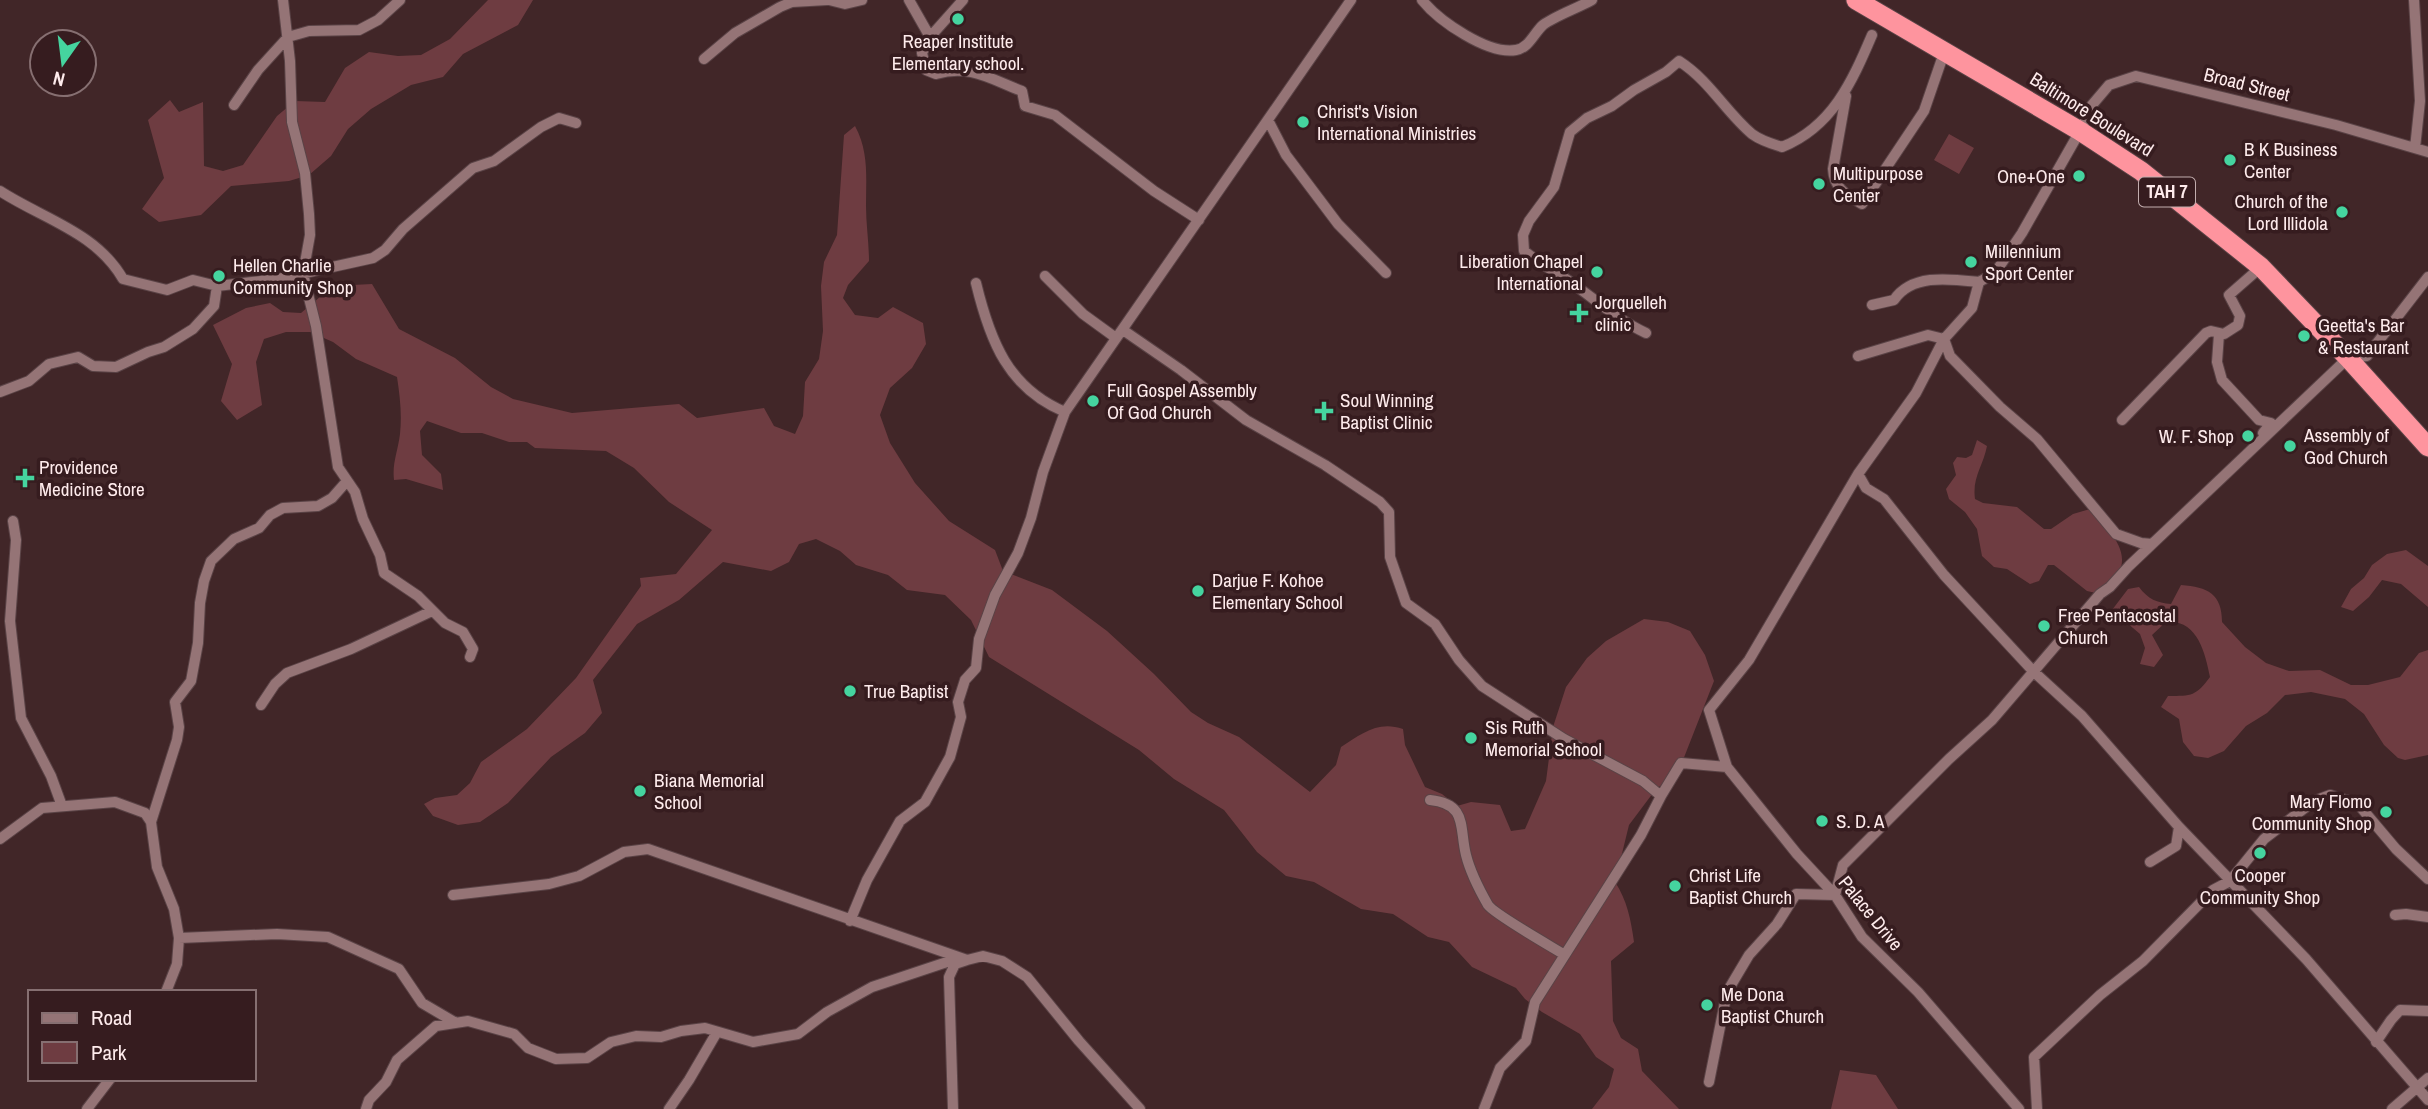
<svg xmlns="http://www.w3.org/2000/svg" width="2428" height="1109" font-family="'Archivo Narrow',sans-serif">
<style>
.green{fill:#6e3c41}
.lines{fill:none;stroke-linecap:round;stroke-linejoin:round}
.street-casing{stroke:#5a4346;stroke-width:12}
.highway-casing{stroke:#5a4346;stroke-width:21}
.street{stroke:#957476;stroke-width:10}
.highway{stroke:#fe949e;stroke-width:19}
.poi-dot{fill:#45d49f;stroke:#361c1f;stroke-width:2.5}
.labels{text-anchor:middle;stroke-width:7;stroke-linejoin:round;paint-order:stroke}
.shield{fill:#361c1f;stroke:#c2adae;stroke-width:2}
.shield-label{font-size:18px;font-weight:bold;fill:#feebec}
.poi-label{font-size:19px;fill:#feebec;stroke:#361c1f;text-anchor:start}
.street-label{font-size:19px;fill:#feebec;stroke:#361c1f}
</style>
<rect width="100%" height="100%" fill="#412628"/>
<path class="green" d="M488,0h45l-15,25 -55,29 -20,23 -32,8 -40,24 -23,20 -17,27 -22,19 -20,6 -58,5 -30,29 -42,7 -17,-13 22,-31 -16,-58 22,-20 9,12 24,-10 1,64 19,5 20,-6 34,-49 18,-15 30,1 20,-34 24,-16 29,4 23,-1 29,-16z
M855,126c14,26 11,51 11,80 0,18 3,37 3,55l-21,24 -5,13 12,17 23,3 15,-11 30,16 3,21 -14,24 -22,20 -10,27 10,28 25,40 34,38 46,29 8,21 49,19 55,41 47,43 37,38 17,11 31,14 71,55 26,-27 5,-18c20,-13 37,-27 62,-18l2,16 20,42 17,7 15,12 14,-4 29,3 11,26 14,-2 21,-48 7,-54 13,-40 21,-29 19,-17 38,-22 24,3 22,9 15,24 9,26 -31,79 -13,19 -14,10 -27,36 -14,57c12,18 16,38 19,60l-23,19 2,60 8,17 17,11 4,22 37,38h-87l17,-22 5,-18 -18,-12 -16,-23 -38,-22 -17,-13 -9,-11 -44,-21 -23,-25 -21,-5 -35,-23 -32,-5 -47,-27 -28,-6 -29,-24 -33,-42 -50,-31 -35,-29 -150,-93 -18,-37 -26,-25 -38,-5 -19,-15 -32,-10 -16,-14 -24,-12 -17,5 -10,18 -18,9 -48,-9 -44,38 -42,24 -44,56 9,33 -17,20 -34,24 -43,46 -28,19 -22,3 -25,-9 -9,-12 11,-6 22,-3 13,-12 11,-21 46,-33 49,-51 65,-92 -1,-8 36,-4 36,-44 -43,-28 -35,-34 -28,-17 -71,-3 -8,-6h-18l-27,-9h-21l-34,-12 -7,10 2,24 19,19 2,16 -37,-11 -12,1c-2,-17 4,-29 6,-46 2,-20 0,-37 -3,-57l-41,-18 -23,-17 -23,-10h-24l-22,7 -8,23 6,43 -25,15 -16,-19 11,-37 -19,-39 33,-17 24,-5 13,9 18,1 32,-27 39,-2 27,45 56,29 36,29 22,12 59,14 107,-9 18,14 67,-10 10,18 21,8 8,-18 2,-34 14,-23 4,-28 -2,-45 3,-24 13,-27 7,-100z
M1949,134l25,14 -15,26 -25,-14z
M1977,440l10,6c-4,21 -15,31 -12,53l8,4 34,4 27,22h7l22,-15 17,-5c14,16 44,42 27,66 -5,7 -14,13 -21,18l-9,-2 -33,-26h-6l-9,16 -9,3 -23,-15 -13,-2 -12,-11 -5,-27 -12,-17 -16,-13 -3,-10 10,-14 -3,-12 4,-6 9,1 6,-3z
M2406,550l22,16v41l-27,-23 -19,-4 -13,17 -16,14 -12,-4 10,-18 13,-11 8,-13 15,-11z
M2181,585c27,2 41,9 41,37l23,25 21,16 23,8 31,-1 31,15h17l32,-8 19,-24 9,-3v105l-23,5 -7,-2 -14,-13 -20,-31 -19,-15 -34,-7 -26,3 -18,18 -21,13 -22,25 -16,7 -14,-2 -11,-14 -4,-23 -18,-12 7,-11c24,0 28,0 42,-19 -5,-25 -13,-58 -44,-55l-14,13 11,20 -9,12 -14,-3 5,-16 -5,-14 -28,-24 16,-21 11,-2c9,12 18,16 32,17z
M1840,1070l36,5 22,34h-67z"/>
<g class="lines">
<defs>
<path id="street" d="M283,0l7,61 2,61 13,51 4,41 1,21 -7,39 13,52 22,141 17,25 8,27 17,36 4,18 34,23 27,27 18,9 10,17 -3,8
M829,0l16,4 17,-4
M909,0l21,37
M963,0l-33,37 -8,16 4,17 10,4c34,-10 54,5 86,17l3,15 30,9 99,76 45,29
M1422,0c17,21 66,55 94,50 13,-2 18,-17 27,-25 12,-9 35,-17 49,-25
M2414,0l6,101 -5,47
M704,59l31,-26 45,-26 12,-5 35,-2
M1846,96l-13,73c1,20 14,26 29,35l62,-93 21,-61
M234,105l24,-35 30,-33 21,-6 50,-1 19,-10 22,-20
M1269,122l17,33 52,69 48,49
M0,191c43,28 96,41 123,88l44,11 26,-10 24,6
M1045,276l38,38 33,24
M976,283c14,58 32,105 89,129
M1872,305l22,-5c18,-27 57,-21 85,-18
M1123,330l58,40 65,50 79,45 55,37 9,10 1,45 16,46 29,21 24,36 23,26 82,53 79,42 18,15
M1646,333c-28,-13 -51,-34 -77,-52 -15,-10 -30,-18 -45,-30l-1,-16 6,-14 25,-34 16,-55 17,-14 25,-12 22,-16 32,-18 13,-11c31,20 46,50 73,73 8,6 20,10 30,13 50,-20 70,-65 90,-112
M2219,334l-2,28 5,18 37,40 12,3 -8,10
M1858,356l70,-21 16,4 6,17 50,51 37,32 79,95 25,9 11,1 -3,3
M0,392l29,-11 20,-17 29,-7 15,9 23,1 32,-15 16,-5 29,-18 21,-23 3,-20 61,-7 95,-21 12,-8 18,-21 70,-61 21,-7 47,-34 18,-9 17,5
M2122,420l84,-87 5,-2 13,3 14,-9 2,-9 -11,-21 32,-28
M1858,474l8,14 18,11 60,76 90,97 48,44 97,111 127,132 122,141
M13,521l3,19 -6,81 11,97 30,58 11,30
M261,705l14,-21 12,-11 64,-24 81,-38
M1727,767l70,87 38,41 27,42 56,55 101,117
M1430,800c38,4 29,27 36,55 4,16 14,36 22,50 6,9 64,42 77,50
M151,822l26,-82 2,-13 -4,-25 16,-21 7,-38 2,-40 4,-22 7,-20 23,-22 25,-11 11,-13 13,-7 35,-2 14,-8 15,-17
M0,839l42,-31 73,-6 30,11 6,9 6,45 17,42 5,29 -2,26 -11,28
M2150,862l26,-16 3,-19
M453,895l96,-11 30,-8 45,-24 24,-3 319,111 16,-4 19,5 25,16 52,64 61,68
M2395,915l11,-1 22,3
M850,921l17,-41 33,-59 25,-19 25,-45 11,-40 -3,-15 7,-22 11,-12 3,-29 16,-44 23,-42 13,-35 12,-46 22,-60 286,-412
M179,938l98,-4 51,3 71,32 23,34 34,20
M2376,1042l15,-22 9,-10 28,1
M1709,1082l18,-90 22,-37 28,-31 19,-30 39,1 8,-30 106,-106 43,-39 108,-126 10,-7 19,-21 219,-208 19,-2 61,-79
M87,1109l23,-30
M366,1109l3,-9 17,-18 11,-22 39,-34 32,-5 46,13 14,14 28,11 31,-1 24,-16 25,-6 25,1 20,-6 24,-3 48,14 45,-8 29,-22 45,-25 78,-26 5,3 12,-4
M669,1109l20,-29 28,-48
M953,1109l-4,-132 6,-13
M1484,1109l16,-41 26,-27 9,-39 106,-167 20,-39 20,-33 46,4 -18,-57 40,-50 109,-186 58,-81 28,-54 28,-31 7,-26 16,-9 27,-40 58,-102 12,-26 17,-20 27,-9 200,49 92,27
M2037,1109l-3,-52 66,-62 43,-34 70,-71 17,-9 34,-42 50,-38 16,-6 28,9 38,45 32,30
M2392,1109l36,-31"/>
<path id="highway" d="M1856,0l224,131 61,40 120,96 87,91 80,89"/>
</defs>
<use href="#street" class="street-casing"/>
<use href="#highway" class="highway-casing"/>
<use href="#street" class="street"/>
<use href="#highway" class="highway"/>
</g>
<g class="poi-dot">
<circle cx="958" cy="19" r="7"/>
<circle cx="1303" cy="122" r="7"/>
<circle cx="2230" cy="160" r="7"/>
<circle cx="2079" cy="176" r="7"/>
<circle cx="1819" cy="184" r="7"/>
<circle cx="2342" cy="212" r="7"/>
<circle cx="1971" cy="262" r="7"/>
<circle cx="1597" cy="272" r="7"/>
<circle cx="219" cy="276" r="7"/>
<path d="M1575.5 302.5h7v7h7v7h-7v7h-7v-7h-7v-7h7z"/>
<circle cx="2304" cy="336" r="7"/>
<circle cx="1093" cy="401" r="7"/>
<path d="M1320.5 400.5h7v7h7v7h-7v7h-7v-7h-7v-7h7z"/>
<circle cx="2248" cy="436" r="7"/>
<circle cx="2290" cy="446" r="7"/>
<path d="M21.5 467.5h7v7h7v7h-7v7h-7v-7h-7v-7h7z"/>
<circle cx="1198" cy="591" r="7"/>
<circle cx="2044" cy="626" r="7"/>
<circle cx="850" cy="691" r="7"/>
<circle cx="1471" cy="738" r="7"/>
<circle cx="640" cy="791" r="7"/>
<circle cx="2386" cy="812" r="7"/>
<circle cx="1822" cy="821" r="7"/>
<circle cx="2260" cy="853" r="7"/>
<circle cx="1675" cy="886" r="7"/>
<circle cx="1707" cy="1005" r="7"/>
</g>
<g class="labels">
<rect class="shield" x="2139" y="177.5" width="56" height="29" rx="5"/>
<g class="shield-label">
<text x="2167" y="198">TAH 7</text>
</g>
<g class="poi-label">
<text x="958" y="48" text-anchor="middle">Reaper Institute<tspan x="958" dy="22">Elementary school.</tspan></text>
<text x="1317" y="118">Christ's Vision<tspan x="1317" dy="22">International Ministries</tspan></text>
<text x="2244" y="156">B K Business<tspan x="2244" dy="22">Center</tspan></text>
<text x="1833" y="180">Multipurpose<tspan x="1833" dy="22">Center</tspan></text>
<text x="2065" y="183" text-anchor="end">One+One</text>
<text x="2328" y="208" text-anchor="end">Church of the<tspan x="2328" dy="22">Lord Illidola</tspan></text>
<text x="1985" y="258">Millennium<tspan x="1985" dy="22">Sport Center</tspan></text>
<text x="1583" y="268" text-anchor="end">Liberation Chapel<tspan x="1583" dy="22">International</tspan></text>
<text x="233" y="272">Hellen Charlie<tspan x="233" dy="22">Community Shop</tspan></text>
<text x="1595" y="309">Jorquelleh<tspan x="1595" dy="22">clinic</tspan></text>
<text x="2318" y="332">Geetta's Bar<tspan x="2318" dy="22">&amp; Restaurant</tspan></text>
<text x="1107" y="397">Full Gospel Assembly<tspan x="1107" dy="22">Of God Church</tspan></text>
<text x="1340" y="407">Soul Winning<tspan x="1340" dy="22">Baptist Clinic</tspan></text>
<text x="2304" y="442">Assembly of<tspan x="2304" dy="22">God Church</tspan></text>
<text x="2234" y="443" text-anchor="end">W. F. Shop</text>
<text x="39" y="474">Providence<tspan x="39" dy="22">Medicine Store</tspan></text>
<text x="1212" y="587">Darjue F. Kohoe<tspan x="1212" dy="22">Elementary School</tspan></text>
<text x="2058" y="622">Free Pentacostal<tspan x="2058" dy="22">Church</tspan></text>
<text x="864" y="698">True Baptist</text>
<text x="1485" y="734">Sis Ruth<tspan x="1485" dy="22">Memorial School</tspan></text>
<text x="654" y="787">Biana Memorial<tspan x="654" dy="22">School</tspan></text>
<text x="2372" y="808" text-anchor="end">Mary Flomo<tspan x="2372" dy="22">Community Shop</tspan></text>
<text x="1836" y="828">S. D. A</text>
<text x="1689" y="882">Christ Life<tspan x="1689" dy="22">Baptist Church</tspan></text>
<text x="2260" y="882" text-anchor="middle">Cooper<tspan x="2260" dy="22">Community Shop</tspan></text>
<text x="1721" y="1001">Me Dona<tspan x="1721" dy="22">Baptist Church</tspan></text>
</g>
<g class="street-label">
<text transform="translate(2247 84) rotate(14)" y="7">Broad Street</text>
<text transform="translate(2092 114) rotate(32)" y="7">Baltimore Boulevard</text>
<text transform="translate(1871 913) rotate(51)" y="7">Palace Drive</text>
</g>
</g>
<rect x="28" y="990" width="228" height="91" fill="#361c1f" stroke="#866f71" stroke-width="2"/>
<rect x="42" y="1013" width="35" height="10" fill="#957476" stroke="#866f71" stroke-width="2"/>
<text x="91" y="1025" font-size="21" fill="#feebec">Road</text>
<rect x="42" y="1042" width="35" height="21" fill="#6e3c41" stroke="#866f71" stroke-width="2"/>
<text x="91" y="1060" font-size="21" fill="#feebec">Park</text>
<g transform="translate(63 63) rotate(194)"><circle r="33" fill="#361c1f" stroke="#866f71" stroke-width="2"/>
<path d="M0-5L12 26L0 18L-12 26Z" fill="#45d49f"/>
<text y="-10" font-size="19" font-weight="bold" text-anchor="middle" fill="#feebec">N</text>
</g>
</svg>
